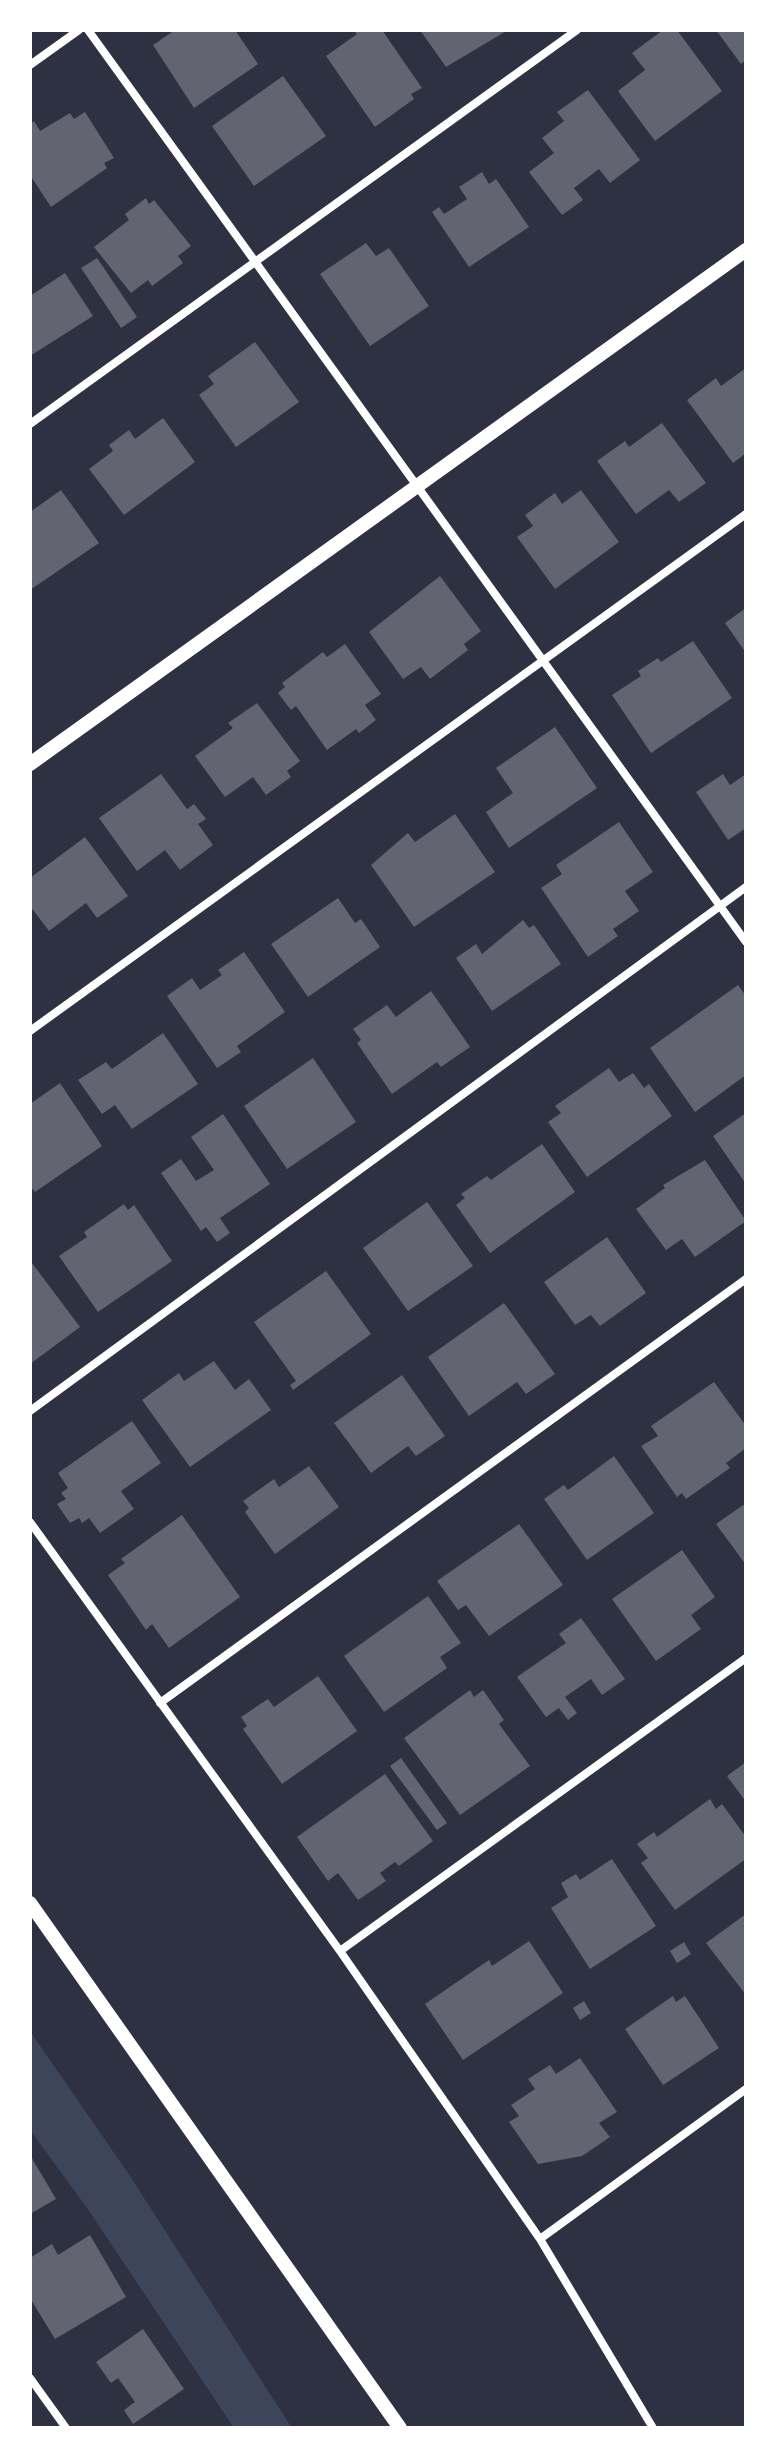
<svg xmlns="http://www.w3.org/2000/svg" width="776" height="2458" font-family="Mulish,sans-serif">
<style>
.green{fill:#3c4559}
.building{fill:#626471}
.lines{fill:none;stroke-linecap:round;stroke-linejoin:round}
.minor{stroke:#fff;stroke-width:8}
.tertiary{stroke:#fff;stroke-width:14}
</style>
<rect width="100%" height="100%" fill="#2d3142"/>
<path class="green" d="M30,2031l100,145 162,252h-58l-147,-220 -57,-78z"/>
<path class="building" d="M175,30h60l23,34 -64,44 -41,-63z
M353,30h29l40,58 -11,6 3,5 -39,28 -49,-71 31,-22z
M420,30h88l-62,37z
M663,30h14l45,61 -67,50 -37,-50 27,-21 -13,-17z
M716,30h30v30l-5,4z
M283,76l43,60 -72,50 -42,-60z
M588,90l52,70 -30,23 -11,-14 -25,19 9,12 -21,15 -33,-43 25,-19 -12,-15 22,-17 -7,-9z
M85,112l29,46 -10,5 3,5 -56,39 -21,-32v-51l4,-3 6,10 30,-18 4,6z
M482,172l7,12 7,-5 33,48 -60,40 -37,-55 7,-5 5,7 23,-15 -8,-12z
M146,198l3,6 5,-4 37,46 -13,10 5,7 -31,23 -4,-6 -17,13 -37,-46 35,-27 -4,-6z
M366,243l10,13 13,-8 40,58 -59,40 -50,-72z
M97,258l40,59 -16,11 -40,-60z
M65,273l28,43 -63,40v-60z
M255,342l44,60 -63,45 -37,-52 15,-11 -6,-8z
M746,368v85l-13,10 -46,-63 29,-22 5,8z
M163,418l32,44 -71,53 -35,-46 24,-18 -4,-6 20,-15 6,9z
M662,423l44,60 -27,19 -10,-12 -33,24 -39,-53 28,-20 4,6z
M61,490l38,53 -69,47v-78z
M581,490l38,52 -64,47 -38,-52 16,-11 -8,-11 30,-22 7,11z
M440,576l41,55 -17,13 4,6 -38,29 -9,-12 -18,12 -34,-47z
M746,608v45l-21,-30z
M693,641l39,57 -81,55 -39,-58 29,-19 -3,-5 20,-13 3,4z
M345,644l36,50 -16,11 11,15 -17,13 -3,-4 -29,21 -31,-44 -5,4 -13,-17 7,-6 -3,-4 41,-31 4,5z
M257,703l43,58 -13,10 4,6 -25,18 -13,-18 -28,20 -30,-41 38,-28 -5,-5z
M555,727l42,61 -88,60 -23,-36 27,-19 -17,-25z
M161,774l26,35 7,-5 12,15 -8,5 15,21 -33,25 -15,-20 -28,21 -38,-53z
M723,774l7,11 16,-11v54l-18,12 -32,-48z
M455,814l40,58 -81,55 -43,-62 37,-32 7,9z
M619,822l34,50 -28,19 14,20 -26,18 5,7 -30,21 -47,-69 21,-14 -6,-9z
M85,837l43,59 -31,22 -11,-15 -37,28 -19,-25v-28z
M338,898l17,25 6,-4 19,28 -72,50 -37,-53z
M523,920l6,8 5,-3 27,39 -69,47 -36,-53 20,-14 6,10z
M244,952l41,60 -48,34 4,6 -24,16 -50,-72 25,-18 8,12 22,-15 -4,-5z
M738,985l8,11v79l-51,37 -45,-64z
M431,991l39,56 -29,20 -4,-5 -45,32 -35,-51 4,-3 -8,-11 34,-24 9,12z
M163,1033l35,51 -66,45 -17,-24 -13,9 -24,-34 28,-18 6,7z
M313,1058l43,64 -69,47 -43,-63z
M609,1068l10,14 14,-9 11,15 5,-4 23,32 -85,61 -39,-55 13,-9 -6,-7z
M60,1083l42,63 -67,46 -5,-6v-82z
M746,1113v71l-33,-48z
M223,1114l47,70 -50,34 10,15 -13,9 -11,-15 -5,4 -40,-58 20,-14 15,22 18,-11 -23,-33z
M542,1144l33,48 -85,61 -34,-48 9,-7 -4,-4 26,-18 4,4z
M705,1160l41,61 -51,36 -13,-18 -16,11 -30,-41 29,-21 -2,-3z
M427,1202l46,64 -65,45 -45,-63z
M124,1204l4,6 6,-5 38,56 -74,51 -39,-56 28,-19 -3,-5z
M607,1237l39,56 -46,33 -9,-11 -16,10 -31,-43z
M32,1263l48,64 -50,37v-100z
M326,1271l45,63 -78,56 -3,-5 6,-4 -42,-59z
M504,1303l51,71 -29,20 -9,-12 -48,34 -41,-59z
M214,1361l21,29 14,-11 22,31 -81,57 -48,-67 37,-27 5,8z
M402,1375l43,61 -29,20 -8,-10 -37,27 -37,-50z
M714,1382l32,44v22l-20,15 4,5 -44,31 -4,-6 -5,4 -36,-51 17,-10 -7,-10z
M132,1421l29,42 -40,28 13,18 -34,24 -11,-15 -7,5 -3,-5 -9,5 -13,-19 9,-5 -5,-6 7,-5 -10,-15z
M614,1456l40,57 -67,47 -43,-61 20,-14 4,5z
M309,1466l30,41 -64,47 -30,-42 4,-4 -6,-7 31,-22 5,8z
M746,1503v62l-30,-41z
M182,1515l58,82 -71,51 -17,-24 -6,6 -38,-55 17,-12 -4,-4z
M519,1524l44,61 -74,51 -23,-31 -8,5 -21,-29z
M682,1550l33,47 -24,18 10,14 -45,32 -44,-62z
M428,1596l33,47 -21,14 7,11 -63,44 -40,-56z
M581,1618l44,61 -23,16 -11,-16 -26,18 12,16 -9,7 -9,-12 -13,9 -29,-40 49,-34 -7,-9z
M318,1676l39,55 -75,53 -39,-55 4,-3 -6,-9 27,-18 6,8z
M470,1690l4,7 9,-7 21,30 -5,4 31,42 -70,49 -56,-77z
M401,1758l46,65 -10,7 -47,-64z
M746,1762v40l-19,-26z
M385,1774l48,67 -34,25 -4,-4 -15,11 6,8 -28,19 -20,-27 -10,8 -31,-44z
M710,1799l6,10 6,-5 24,33v22l-71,51 -34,-47 7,-5 -11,-14 17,-12 3,5z
M612,1859l44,67 -66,43 -39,-61 17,-11 -7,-14 15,-9 4,6z
M746,1914v81l-40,-52z
M529,1941l34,52 -100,67 -38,-56 64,-44 3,6z
M684,1942l7,12 -14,9 -7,-12z
M673,1996l3,6 9,-6 34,52 -56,37 -38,-56z
M584,2001l7,12 -11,7 -7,-12z
M580,2058l37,54 -18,11 11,14 -28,19 -44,8 -29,-42 10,-6 -8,-11 24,-16 -7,-10 22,-14 6,9z
M30,2155l26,44 -26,15z
M90,2235l36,62 -71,42 -25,-41v-40l22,-14 6,11z
M143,2329l41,60 -51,35 -9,-14 11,-8 -17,-24 -7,5 -15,-21z"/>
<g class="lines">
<path class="minor" d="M88,30l658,912
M30,65l49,-35
M30,424l547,-394
M30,1031l716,-517
M30,1411l716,-524
M30,1522l310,429 200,288 113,189
M160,1703l586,-424
M340,1951l406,-293
M540,2239l206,-150
M30,2378l36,50"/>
<path class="tertiary" d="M30,764l716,-514
M30,1903l370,525"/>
</g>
<rect width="776" height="2458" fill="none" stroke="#ffffff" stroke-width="64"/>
</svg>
